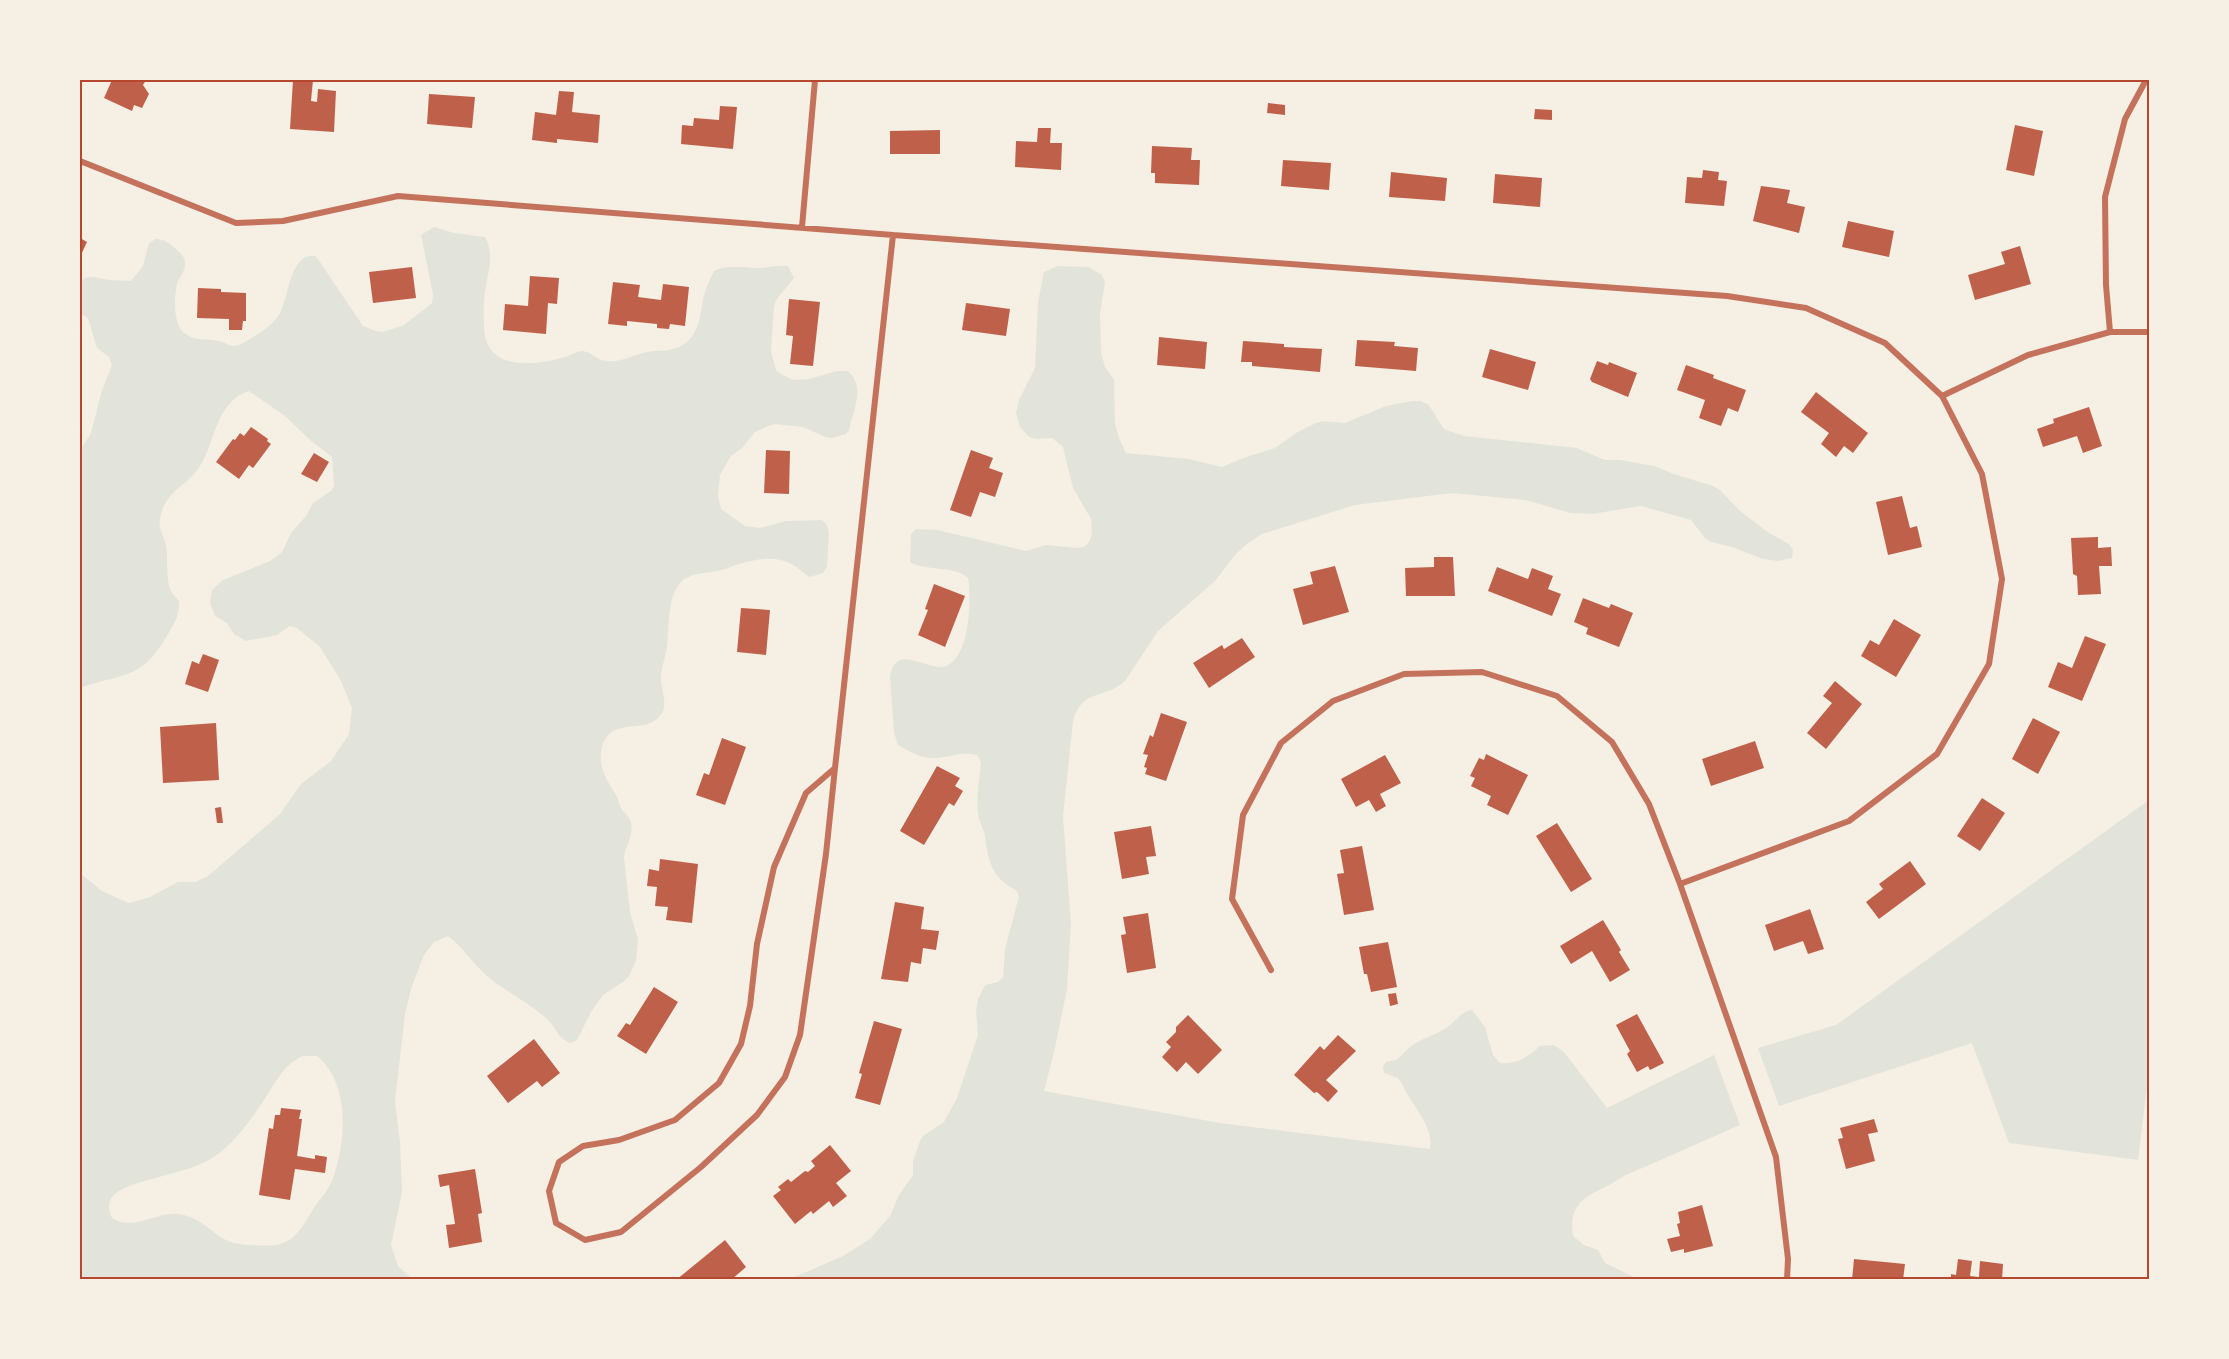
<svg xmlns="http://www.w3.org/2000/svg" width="2229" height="1359" font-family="'Archivo Narrow',sans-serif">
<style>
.green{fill:#e2e4dc;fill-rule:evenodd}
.building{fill:#bf614a}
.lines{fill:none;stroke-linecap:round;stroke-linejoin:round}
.minor{stroke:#c5725c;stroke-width:6}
.neatline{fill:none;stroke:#b5482f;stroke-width:2}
</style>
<rect width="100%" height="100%" fill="#f6efe4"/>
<path class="green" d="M434,227l20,6 31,4c9,17 4,32 1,49 -3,14 -4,47 2,59 14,27 58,18 80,11 5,-2 9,-4 13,-5 9,0 14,7 21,9 14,5 31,-5 45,-8 10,-2 22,0 32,-5 23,-11 20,-35 26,-55 2,-8 6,-14 9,-21 16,-7 28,-3 44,-3 11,0 20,-3 30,-2l6,12 -18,22 -2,7 -3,44 5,19 5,4 13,6 15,-1 28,-8h11c18,17 5,39 1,59l-3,4 -14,4 -7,-1 -22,-10 -28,-3 -7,2 -13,6 -13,16 -11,8 -11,19 -2,21 3,13 24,17 15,2 26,-7 36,-1 5,5 2,8 -2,34 -4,6 -13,4c-7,-4 -12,-10 -19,-13 -20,-11 -47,-2 -66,5 -13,5 -33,2 -44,13 -14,15 -12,47 -14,66 -2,11 -6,20 -6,31 0,10 6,23 2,32 -14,29 -56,-1 -62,42 -2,16 7,29 15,42 2,4 3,8 5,13 3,5 8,8 10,14 3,13 -5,23 -7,35l6,55 8,28 -2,21 -7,15 -6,6 -20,13 -12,17 -14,28 -6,3c-13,-4 -14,-14 -23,-23 -18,-17 -42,-28 -61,-44 -15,-13 -24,-29 -39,-40l-14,6 -10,13 -12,31 -7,28 -10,87 5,42 2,49 -11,53 7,21 14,13h-332v-406l22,18 27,12 21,-6 28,-15h17l13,-6 72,-62 21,-30 30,-23 18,-27 3,-26 -11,-27 -21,-34 -23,-19 -7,-2 -13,9 -31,6 -12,-7 -7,-11 -12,-7 -5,-13 2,-13 11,-10 47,-19 12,-9 9,-19 15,-17 7,-13 18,-12 3,-6 -2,-28 -22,-17 -25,-24 -36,-25c-35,11 -33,54 -51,78 -15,20 -33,22 -38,50 -2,10 4,17 6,26 2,10 0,38 5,46 2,4 5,6 8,10 1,15 -5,22 -12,35 -27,44 -40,36 -84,51l-3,3v-239l11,-18 11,-43 10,-25 -3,-8 -12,-9 -9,-30 -8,-5v-31c10,-9 18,-3 30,-2 6,1 14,0 21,1l12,-15 6,-23 7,-4c7,0 14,4 20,10 4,4 9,7 9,14 1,8 -6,14 -8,21 -3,12 -4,40 7,49 12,9 23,5 35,8 4,1 9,4 13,5 8,0 15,-5 21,-9 11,-7 20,-12 27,-24 9,-16 10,-61 35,-57l5,6 43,64 13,5 7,1 21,-7 28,-22 1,-8 -12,-60zM302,1056h15c34,28 29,87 15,125 -5,11 -14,20 -20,30 -9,15 -17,31 -36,34 -10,1 -40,1 -50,-5 -17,-9 -24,-22 -47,-26 -23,-3 -45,18 -67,4 -3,-7 -5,-15 1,-22 12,-15 72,-22 94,-35 26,-14 43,-40 59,-64 12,-18 16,-30 36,-41z
M1058,266l31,1 13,8 3,7 -5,31 1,39 4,15 9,13 1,43 4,15 7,15 63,6 33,8 21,-9 32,-10 21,-15 20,-10 7,-2 22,2 41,-17 26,-5h8l8,3 4,6 12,19 20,7 113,12 28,12h15l34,6 20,8 39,12 7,4 20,21 29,22 20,11 4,6 -1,8 -14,3 -15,-2 -31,-12 -21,-5 -6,-4 -14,-18 -50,-14 -49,8 -22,-1 -44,-13 -74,-7 -97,12 -93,29 -14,9 -12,11 -21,27 -57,50 -33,50c-21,19 -43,7 -52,40l-10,96 8,107 -4,65 -12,59 -11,43 176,32 210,26c4,-24 -19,-44 -28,-65l-4,-6 -14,-5 -1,-7 4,-5c13,1 14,-7 23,-14 11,-9 27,-12 39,-21 8,-6 13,-15 23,-16l13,17 8,28 7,8c16,2 29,-7 40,-17l14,-1 10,7 43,56 107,-53 26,70 -116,51c-26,19 -57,18 -51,60l11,9 14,5 7,13 33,16h-848l53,-23 27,-17 20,-23 9,-21 14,-20v-14l7,-20 3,-5 21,-14 13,-24 21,-63 -2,-23 2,-13 7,-14 13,-3 5,-5 2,-28 14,-53 -3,-6c-24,-11 -28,-30 -31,-53 -1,-8 -6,-15 -7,-23 -2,-18 2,-35 3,-52l-4,-7c-15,-3 -19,0 -33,2 -18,4 -31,-3 -46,-12l-4,-12 -4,-56c1,-6 3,-13 8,-16 8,-6 32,6 41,6 31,1 33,-69 29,-89 -14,-13 -40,-6 -58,-16l1,-28 5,-5 21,1 89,21 20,-6 32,3 6,-1 5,-5 3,-8 -1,-15 -18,-31 -10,-41 -11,-9 -15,1 -8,-2 -9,-10 -4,-14 3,-13 16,-32 3,-66 6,-30z
M2149,800l1,262 -12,98 -129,-17 -37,-100 -193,63 -21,-58 78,-23z"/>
<path class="building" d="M112,80h34l-3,5 6,9 -7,14 -8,-3 -2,6 -28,-13z
M293,80h20l-2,21 6,1 1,-13 18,2 -2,41 -44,-3z
M559,91l15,1 -2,20 28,3 -2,28 -41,-4v4l-25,-3 3,-28 21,3z
M429,94l46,3 -3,31 -45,-4z
M1268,103l17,2v10l-18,-2z
M720,106l17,1 -4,42 -52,-5 1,-19 11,1 1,-8 25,2z
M1535,109l17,1v10l-18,-1z
M2015,125l28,6 -9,45 -28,-6z
M1038,128h13l-1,15h12l-1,27 -46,-3 1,-26 21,1z
M940,130v24h-50v-23z
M1152,146l40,2 -1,12h9l-1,25 -44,-2v-10h-4z
M1283,160l48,3 -2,27 -48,-4z
M1703,170l16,2 -1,8 9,1 -3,25 -39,-3 2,-26 15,1z
M1391,172l56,6 -2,23 -56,-4z
M1495,174l47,4 -2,29 -47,-4z
M1761,186l29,4 -3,13 18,4 -6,26 -46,-12z
M1848,221l46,10 -5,26 -47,-10z
M80,238l7,4 -7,15z
M2020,246l11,38 -56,16 -7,-25 37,-11 -4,-12z
M412,267l4,31 -43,5 -4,-31z
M530,276l29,2 -2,26 -9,-1 -2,31 -43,-4 2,-26 23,2z
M613,282l27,3 -2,12 23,3 2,-16 26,3 -4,39 -15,-2 -1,5 -12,-1v-4l-30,-3v5l-19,-2z
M198,288l23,1v3l25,1v28h-3l-1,9h-13v-11l-32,-1z
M789,299l31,3 -7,64 -23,-2 3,-28 -7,-1z
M966,303l44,6 -4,27 -44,-6z
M1159,337l48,5 -2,27 -48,-4z
M1357,340l38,2 -1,4 24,2 -2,23 -61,-5z
M1243,341l41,3v3l38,2 -2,23 -68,-6v-4h-11z
M1490,349l46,13 -8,28 -46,-13z
M1597,361l11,4 1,-3 28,11 -9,24 -36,-15 -2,-3z
M1686,365l28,10 -1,3 33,12 -8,22 -10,-4 -7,18 -22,-8 6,-18 -28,-10z
M1816,392l52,41 -15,20 -9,-7 -8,11 -15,-13 8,-11 -28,-21z
M2089,407l13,39 -19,7 -6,-17 -34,11 -6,-18 17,-6 -1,-4z
M251,427l17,12 -1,2 4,3 -18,24 -4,-3 -10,14 -23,-17 17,-23 2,1 5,-7 4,3z
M766,450l24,1 -1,43 -25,-1z
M971,450l22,8 -4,10 14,5 -8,24 -15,-5 -9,25 -21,-7z
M314,453l15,9 -12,20 -16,-8z
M1902,496l8,32 7,-2 5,21 -34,8 -12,-53z
M2098,537v11l13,-1 1,19h-13l2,28 -23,1 -1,-19 -4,-2 -2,-36z
M1434,557h19l2,39h-49l-1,-28 29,-1z
M1335,566l14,46 -46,13 -10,-36 20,-5 -3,-12z
M1497,567l31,12 4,-11 21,8 -5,13 13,5 -9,22 -64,-25z
M934,584l31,12 -20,51 -27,-12 10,-25 -3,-1z
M1583,598l26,10 2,-4 22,9 -14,34 -33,-13 2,-6 -14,-6z
M741,608l29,2 -4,45 -29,-3z
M1894,619l27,16 -25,42 -35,-21 9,-16 9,5z
M2085,636l21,8 -24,57 -34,-14 10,-25 14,6z
M1242,638l13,19 -46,31 -16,-25 29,-18 2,4z
M203,654l16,6 -11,32 -23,-8 7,-23 7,3z
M1835,681l27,23 -36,45 -19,-16 25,-30 -9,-7z
M1161,713l26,9 -21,59 -21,-7 2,-6 -3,-1 4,-12 -5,-1 7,-19 3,2z
M2033,718l27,14 -22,42 -26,-15z
M216,723l3,57 -56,3 -3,-56z
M722,738l24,9 -21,58 -29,-10 8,-22 5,2z
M1755,741l9,27 -53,18 -9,-27z
M1486,754l42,21 -20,40 -21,-10 4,-9 -20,-10 4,-8 -5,-2 9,-18 5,2z
M1385,755l16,28 -21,11 6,12 -10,6 -7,-12 -13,7 -15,-28z
M937,766l23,12 -5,8 8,5 -9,15 -5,-3 -25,42 -24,-14z
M1982,798l23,15 -25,38 -23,-15z
M221,807l2,16h-6l-2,-15z
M1557,823l35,56 -21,13 -35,-56z
M1151,826l5,30 -10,1 3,17 -27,5 -8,-47z
M1362,846l12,64 -30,5 -7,-41 7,-1 -4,-23z
M660,859l38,5 -6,59 -26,-3 2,-13 -13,-1 2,-19 -10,-1 2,-17 10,2z
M1910,861l16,23 -47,35 -13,-17 17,-13 -4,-5z
M895,902l29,5 -3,22 18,2 -3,19 -13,-2 -2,16 -10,-2 -3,20 -27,-3z
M1810,909l14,40 -16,5 -5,-13 -29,10 -9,-26z
M1148,913l8,55 -29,5 -6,-38 5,-1 -3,-17z
M1603,920l18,30 -2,2 11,18 -20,12 -18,-31 -21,13 -11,-18z
M1388,942l9,45 -26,5 -4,-18h-3l-5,-27z
M654,987l24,15 -32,52 -29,-18 9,-13 4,2z
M1396,993l2,11 -8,2 -2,-12z
M1637,1014l27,49 -14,7 -2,-4 -11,6 -10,-18 3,-3 -14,-26z
M1188,1015l34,35 -24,24 -12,-12 -9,10 -15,-15 9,-10 -5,-5 10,-10v-5z
M874,1021l28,8 -22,76 -25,-7 7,-24 -3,-1z
M1338,1035l18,16 -30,29 12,11 -10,11 -11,-10 -3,1 -20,-18 26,-29 4,4z
M534,1039l26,34 -18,14 -5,-6 -29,22 -21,-27z
M281,1108l20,2 -2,9h3l-5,37 18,3v-4l12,2 -2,16 -30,-4 -5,31 -31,-5 10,-67 4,1 2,-14h5z
M1874,1119l4,13 -10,2 7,27 -29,8 -8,-30 5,-1 -3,-10z
M830,1145l21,26 -15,12 11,13 -14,11 -4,-6 -16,13 -2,-3 -16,13 -22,-28 8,-6 -3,-3 10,-8 3,3 14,-11 3,1 7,-6 -4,-5z
M475,1169l7,44 -4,1 4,28 -33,6 -3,-23 9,-1 -6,-39 -9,2 -2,-12z
M1702,1205l11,41 -29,7v-4l-13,3 -4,-13 13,-3 -3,-12 3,-1 -2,-11z
M725,1240l21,27 -15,13h-55z
M1854,1259l51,5 -2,16h-51z
M1958,1259l14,2 -2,15 9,1 1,-16 23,3 -1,16h-51v-6l5,1z"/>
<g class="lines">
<path class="minor" d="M80,161l156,62 47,-2 115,-25 495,39 834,61 79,12 79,35 57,53 40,78 20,105 -13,85 -52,90 -88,67 -169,63
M802,227l13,-147
M2110,332l-4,-47 -1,-88 20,-78 21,-39
M1942,396l86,-41 82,-23h40
M835,768l-9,86 -26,181 -15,42 -28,38 -56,52 -80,65 -36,8 -29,-17 -7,-32 10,-29 24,-16 36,-6 56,-20 44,-37 22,-39 9,-38 7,-62 17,-77 32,-74z
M835,768l58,-533
M1271,970l-39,-71 11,-84 38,-72 52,-42 71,-27 78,-2 75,24 55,46 37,62 31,80 96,273 12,102 -1,21"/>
</g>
<rect width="2229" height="1359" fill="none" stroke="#f6efe4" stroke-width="162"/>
<rect x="81" y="81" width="2067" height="1197" class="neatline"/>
</svg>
